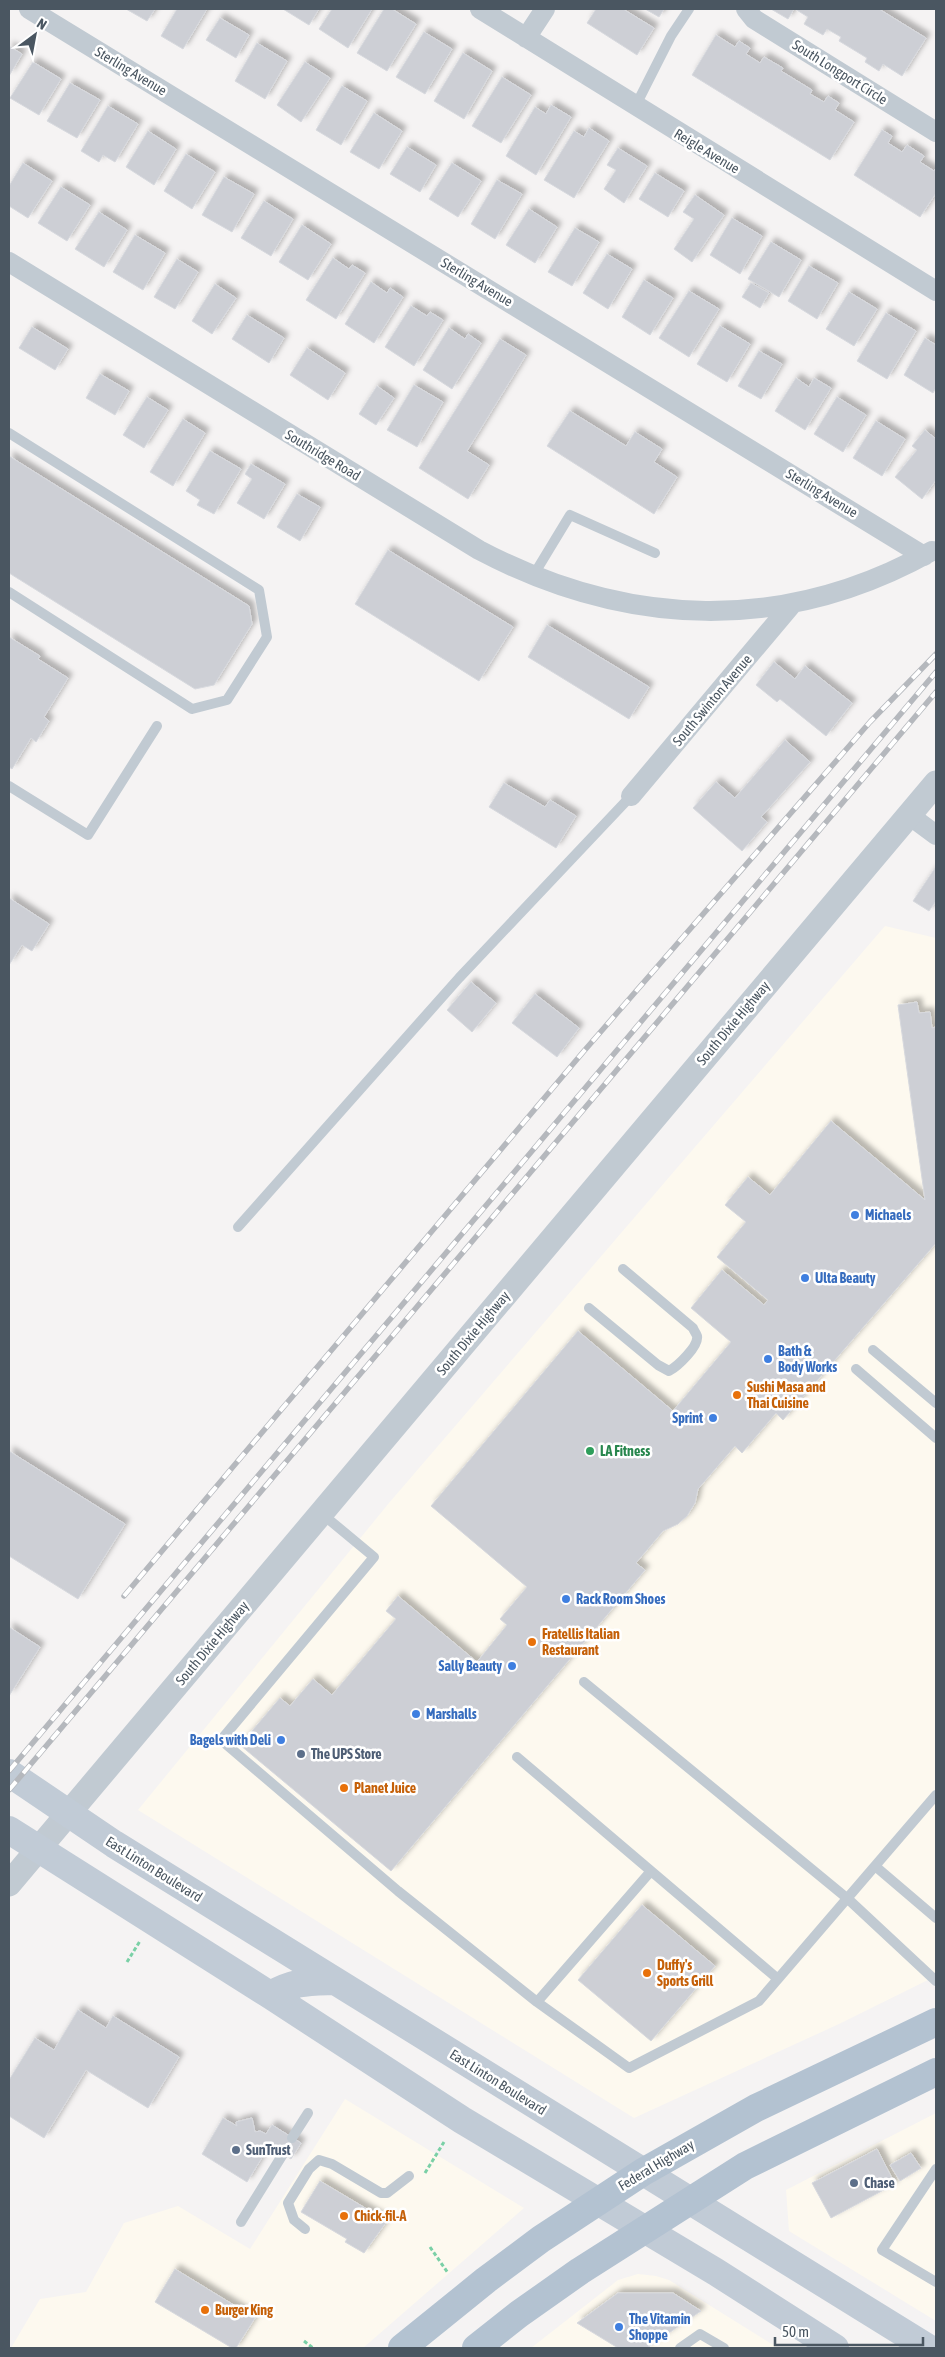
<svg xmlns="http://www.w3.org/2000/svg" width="945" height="2357" font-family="'Asap Condensed',sans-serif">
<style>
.commercial{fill:#fdf9ef}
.building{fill:#cdcfd5;stroke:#d7d9de;filter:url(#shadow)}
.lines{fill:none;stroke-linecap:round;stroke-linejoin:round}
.path{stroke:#7ad0a6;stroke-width:3;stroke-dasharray:4 2.5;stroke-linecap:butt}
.service{stroke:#c1cad2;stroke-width:10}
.minor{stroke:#c1cad2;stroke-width:20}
.tertiary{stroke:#c1cad2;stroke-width:25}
.secondary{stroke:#c1cbd6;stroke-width:28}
.primary{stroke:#b3c2d1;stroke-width:28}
.rail-casing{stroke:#b5b8bd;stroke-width:5.5}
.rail{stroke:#fff;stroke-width:4;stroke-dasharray:11;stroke-linecap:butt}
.shop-dot{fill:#3f7fe0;stroke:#fff;stroke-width:2}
.food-dot{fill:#e8710a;stroke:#fff;stroke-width:2}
.leisure-dot{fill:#2e9e5b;stroke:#fff;stroke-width:2}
.service-dot{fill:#5c6f8a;stroke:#fff;stroke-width:2}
.labels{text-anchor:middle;stroke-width:5;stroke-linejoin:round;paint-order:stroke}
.street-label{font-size:14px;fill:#4a5661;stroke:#fff}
.shop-label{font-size:14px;font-weight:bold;fill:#366cbe;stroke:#fff;text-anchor:start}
.food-label{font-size:14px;font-weight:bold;fill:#c56008;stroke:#fff;text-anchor:start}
.leisure-label{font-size:14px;font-weight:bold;fill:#27864d;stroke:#fff;text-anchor:start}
.service-label{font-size:14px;font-weight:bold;fill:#4e5e75;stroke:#fff;text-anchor:start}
</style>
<defs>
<filter id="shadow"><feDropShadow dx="4.5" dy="-4.5" stdDeviation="2.5" flood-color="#0004"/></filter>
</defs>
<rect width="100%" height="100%" fill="#f5f3f3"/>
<path class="commercial" d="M885,926l51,12v1038l-97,48 -205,94 -496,-308 251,-307z
M345,2099l179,109 -161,140h-352l29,-49 46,-7 38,-69 54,-17 72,43z
M936,2113v208l-147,-90 -3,-41z
M638,2274l18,2 13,4 109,68h-247l87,-68z"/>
<path class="building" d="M126,9h29l-8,12z
M177,9h30l-24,40 -22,-13z
M283,9h36l-10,16z
M332,9h40l-24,39 -29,-19z
M384,9h8l24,15 -29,47 -30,-18z
M596,9h27l31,19 -17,27 -50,-32z
M645,9h19l-5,8z
M771,9h23l-6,10z
M795,9h84l47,29 -24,38 -19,-12 -4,7 -14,-9 2,-4 -28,-17 2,-4 -14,-8 -4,6 -19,-11 4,-7z
M220,18l29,17 -13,23 -30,-18z
M424,32l28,17 -27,45 -29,-17z
M716,35l19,12 4,-6 11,7 -4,6 14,9 4,-6 19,11 -2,3 31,19 -2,4 14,8 4,-6 11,7 -4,7 19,12 -24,38 -138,-85z
M257,43l30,18 -22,38 -30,-18z
M9,46l13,8 -13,22z
M463,53l29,18 -28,48 -30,-18z
M33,62l28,17 -22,36 -29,-17z
M305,62l25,16 -29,44 -24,-17z
M502,77l29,18 -30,48 -29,-17z
M70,83l30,17 -23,38 -30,-17z
M342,86l25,15 -26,44 -25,-15z
M551,105l20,12 -35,58 -30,-19 29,-49 11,7z
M108,106l30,18 -23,38 -12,-7 -4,7 -18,-11z
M374,113l28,18 -23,38 -29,-17z
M589,128l20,13 -35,57 -30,-18 30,-49 10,6z
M882,130l10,6 -4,7 14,9 5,-7 17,11 -4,6 14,9 2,-3v25l-16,24 -66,-42z
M148,131l28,18 -22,36 -28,-18z
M407,147l29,18 -16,27 -30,-18z
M618,148l29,18 -23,37 -20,-14 12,-19 -9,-5z
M186,154l29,18 -23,37 -28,-18z
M23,163l29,18 -24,37 -19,-12v-20z
M452,163l29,18 -23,36 -29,-18z
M655,173l29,18 -16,26 -29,-18z
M224,177l30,17 -22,38 -30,-17z
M497,180l25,14 -27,45 -24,-15z
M61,187l29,18 -23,36 -29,-18z
M695,195l29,20 -32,47 -18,-13 20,-30 -11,-7z
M264,201l29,18 -22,37 -30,-18z
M529,209l28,18 -22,36 -29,-18z
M99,212l28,18 -23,37 -29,-18z
M732,218l30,18 -22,38 -30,-19z
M302,225l29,19 -23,36 -29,-18z
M575,228l24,14 -27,44 -24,-14z
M135,235l30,18 -22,37 -30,-18z
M771,242l30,18 -22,37 -31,-18z
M607,254l25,15 -24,40 -25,-16z
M333,258l16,11 3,-4 13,8 -29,46 -30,-19z
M177,259l21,13 -23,37 -21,-12z
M809,266l29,17 -21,36 -29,-18z
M644,280l29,18 -23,37 -28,-18z
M371,282l16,11 3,-5 13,9 -29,46 -29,-19z
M751,283l18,10 -9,15 -18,-11z
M215,284l21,14 -24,36 -20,-13z
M689,291l30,18 -30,48 -30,-19z
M849,292l28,17 -23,37 -28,-17z
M411,306l16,10 3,-4 13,8 -29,46 -29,-19z
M886,313l30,18 -29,48 -30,-18z
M247,315l37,23 -15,25 -37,-24z
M720,326l30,18 -23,38 -30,-18z
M32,327l36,22 -13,21 -36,-22z
M449,328l16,11 3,-5 13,9 -29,46 -29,-19z
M925,338l11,7v43l-3,5 -29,-18z
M500,339l26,16 -59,96 22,14 -21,34 -49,-31z
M307,348l38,25 -17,27 -38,-25z
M759,351l23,13 -21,35 -23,-13z
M100,374l29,17 -14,24 -29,-17z
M796,378l13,9 5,-9 17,10 -26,42 -30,-19z
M414,385l29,17 -26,45 -30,-17z
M377,386l17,12 -18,27 -17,-11z
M147,397l21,13 -24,38 -21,-13z
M837,397l29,18 -23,37 -29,-18z
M570,411l56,35 9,-14 27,17 -8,13 23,15 -23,37 -107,-68z
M183,419l22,14 -32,53 -23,-14z
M876,421l29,18 -23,37 -29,-18z
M925,430l11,9v41l-14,19 -27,-22 22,-27 -5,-4z
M210,451l31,18 -27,45 -17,-9 3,-5 -14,-9z
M9,456l240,150 3,18 -38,61 -19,4 -186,-116z
M251,464l34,20 -21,35 -27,-16 15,-24 -7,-5z
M297,494l23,13 -20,34 -23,-14z
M388,550l125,77 -34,54 -124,-77z
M547,625l102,62 -20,32 -101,-62z
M9,637l31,19 -2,3 30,19 -24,39 5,4 -13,21 -5,-4 -19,31 -3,-2z
M774,662l21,17 10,-13 47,37 -26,33 -46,-37 -3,3 -21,-17z
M785,740l25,22 -49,55 6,5 -25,29 -49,-43 23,-26 19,16z
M504,783l41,24 5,-7 26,16 -20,32 -67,-41z
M935,868l1,33 -7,10 -16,-10z
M9,898l40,26 -17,27 -10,-6 -13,20z
M471,982l25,21 -24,29 -25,-22z
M535,994l44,34 -22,29 -45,-34z
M917,1002l2,11 11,-1 2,16 4,-1v216l-153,177 -7,-7 -34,40 -7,-7 -37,43 -3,14 -8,13 -9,8 -15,7 -27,32 9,7 -254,301 -151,-126 40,-47 10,8 23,-27 19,16 64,-76 -10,-8 12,-15 79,66 30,-37 -7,-6 27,-32 -96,-81 147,-175 95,80 58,-69 -40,-34 31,-38 42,35 4,-5 -51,-43 29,-35 -21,-17 23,-28 22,18 61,-74 94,79 -27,-195z
M9,1451l116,73 -47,75 -69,-43z
M9,1627l31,20 -31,49z
M642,1905l73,61 -64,75 -73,-61z
M78,2010l28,18 7,-12 66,41 -31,51 -62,-38 -42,68 -35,-22v-36l26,-42 19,12z
M223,2118l14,8 -1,-4 16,-4 3,14 5,-1 6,3 6,-9 29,18 -10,16 -22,-13 -22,36 -45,-28z
M877,2149l18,35 -64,34 -19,-35z
M911,2153l10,15 -21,13 -10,-16z
M320,2181l67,40 -23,32 -19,-11 2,-3 -46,-27z
M175,2269l80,49 -19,30h-4l-77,-46z
M618,2293h55l28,18 -54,37h-29l-41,-25z"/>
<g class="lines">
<path class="path" d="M127,1962l13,-21
M425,2173l19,-31
M430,2247l18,26
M304,2341l9,7"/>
<path class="service" d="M635,107l36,-71 18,-27
M9,433l250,157 8,47 -40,63 -35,9 -183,-117
M533,576l37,-61 85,38
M9,786l79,49 69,-109
M238,1227l221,-249 172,-182
M589,1308l69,57 11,6c9,-5 30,-25 28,-35 -1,-3 -3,-5 -4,-8l-70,-59
M873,1350l63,53
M856,1369l80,69
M321,1513l53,44 -153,183 177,151 139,111 92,66 130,-67 177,-206
M584,1682l264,217 88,82
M517,1757l261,222
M875,1866l61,52
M537,2002l114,-131
M292,2138l16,-25
M936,2169l-54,81 54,32
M241,2222l42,-68
M305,2229l-11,-9 -6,-17 21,-34 10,-9 13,4 49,29h6l22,-17
M680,2348l20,-14 24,14"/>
<path class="minor" d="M29,9l895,547
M480,9l456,282
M746,9l8,10 182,113
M526,38l19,-29
M9,262l470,288c148,78 305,84 453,1
M631,796l162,-193
M909,815l27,20"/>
<path class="tertiary" d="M9,1884l927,-1101"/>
<path class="secondary" d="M9,1773l105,71 814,504
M9,1830l261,165 192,125 254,152 119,76
M270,1995c25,-14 37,-13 65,-14"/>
<path class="primary" d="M402,2348l84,-68 55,-41 102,-67 113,-64 180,-86
M476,2348l43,-34 61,-43 165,-105 191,-94"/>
<defs>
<path id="rail" d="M124,1596l460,-545 286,-329 66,-68
M9,1771l927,-1099
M9,1790l927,-1098"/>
</defs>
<use href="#rail" class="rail-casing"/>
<use href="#rail" class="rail"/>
</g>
<g class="shop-dot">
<circle cx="855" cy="1215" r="5"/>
<circle cx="805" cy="1278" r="5"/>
<circle cx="768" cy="1359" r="5"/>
<circle cx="713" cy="1418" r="5"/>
<circle cx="566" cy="1599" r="5"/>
<circle cx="512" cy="1666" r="5"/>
<circle cx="416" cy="1714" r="5"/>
<circle cx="281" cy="1740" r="5"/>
<circle cx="619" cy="2327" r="5"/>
</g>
<g class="food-dot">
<circle cx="737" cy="1395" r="5"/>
<circle cx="532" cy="1642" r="5"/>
<circle cx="344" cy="1788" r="5"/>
<circle cx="647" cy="1973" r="5"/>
<circle cx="344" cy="2216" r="5"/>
<circle cx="205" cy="2310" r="5"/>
</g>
<circle class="leisure-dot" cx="590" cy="1451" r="5"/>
<g class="service-dot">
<circle cx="301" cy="1754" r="5"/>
<circle cx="236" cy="2150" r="5"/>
<circle cx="854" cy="2183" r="5"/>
</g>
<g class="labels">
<g class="street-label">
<text transform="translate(131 71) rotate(31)" y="5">Sterling Avenue</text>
<text transform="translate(840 72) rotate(32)" y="5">South Longport Circle</text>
<text transform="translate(707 151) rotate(31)" y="5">Reigle Avenue</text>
<text transform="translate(477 282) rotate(31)" y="5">Sterling Avenue</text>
<text transform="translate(323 455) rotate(31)" y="5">Southridge Road</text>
<text transform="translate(822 493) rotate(31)" y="5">Sterling Avenue</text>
<text transform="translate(712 700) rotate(-50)" y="5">South Swinton Avenue</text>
<text transform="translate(733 1023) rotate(-50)" y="5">South Dixie Highway</text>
<text transform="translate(473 1333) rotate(-50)" y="5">South Dixie Highway</text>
<text transform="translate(212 1643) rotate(-50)" y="5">South Dixie Highway</text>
<text transform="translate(154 1869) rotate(32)" y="5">East Linton Boulevard</text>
<text transform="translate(498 2082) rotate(32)" y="5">East Linton Boulevard</text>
<text transform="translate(656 2165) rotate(-31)" y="5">Federal Highway</text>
</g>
<g class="shop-label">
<text x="865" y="1220">Michaels</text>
<text x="815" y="1283">Ulta Beauty</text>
<text x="778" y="1356">Bath &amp;<tspan x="778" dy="16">Body Works</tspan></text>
<text x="703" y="1423" text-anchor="end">Sprint</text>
<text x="576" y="1604">Rack Room Shoes</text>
<text x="502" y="1671" text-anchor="end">Sally Beauty</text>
<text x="426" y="1719">Marshalls</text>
<text x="271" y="1745" text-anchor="end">Bagels with Deli</text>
<text x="629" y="2324">The Vitamin<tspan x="629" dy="16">Shoppe</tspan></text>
</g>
<g class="food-label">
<text x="747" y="1392">Sushi Masa and<tspan x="747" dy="16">Thai Cuisine</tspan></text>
<text x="542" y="1639">Fratellis Italian<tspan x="542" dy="16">Restaurant</tspan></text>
<text x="354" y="1793">Planet Juice</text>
<text x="657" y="1970">Duffy's<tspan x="657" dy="16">Sports Grill</tspan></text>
<text x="354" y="2221">Chick-fil-A</text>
<text x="215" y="2315">Burger King</text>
</g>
<g class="leisure-label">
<text x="600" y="1456">LA Fitness</text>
</g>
<g class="service-label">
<text x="311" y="1759">The UPS Store</text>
<text x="246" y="2155">SunTrust</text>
<text x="864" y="2188">Chase</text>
</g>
</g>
<rect width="945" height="2357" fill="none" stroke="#4a5661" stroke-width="20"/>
<g transform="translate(35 35) rotate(32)" stroke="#ffffff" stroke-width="4" paint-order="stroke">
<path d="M0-4L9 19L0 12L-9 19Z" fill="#4a5661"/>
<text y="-8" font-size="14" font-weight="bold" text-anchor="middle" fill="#4a5661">N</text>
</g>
<path d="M775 2337v8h148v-8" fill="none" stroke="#4a5661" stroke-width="2.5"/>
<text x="782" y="2337" font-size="15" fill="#4a5661" stroke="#ffffff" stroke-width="4" paint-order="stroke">50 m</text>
</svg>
